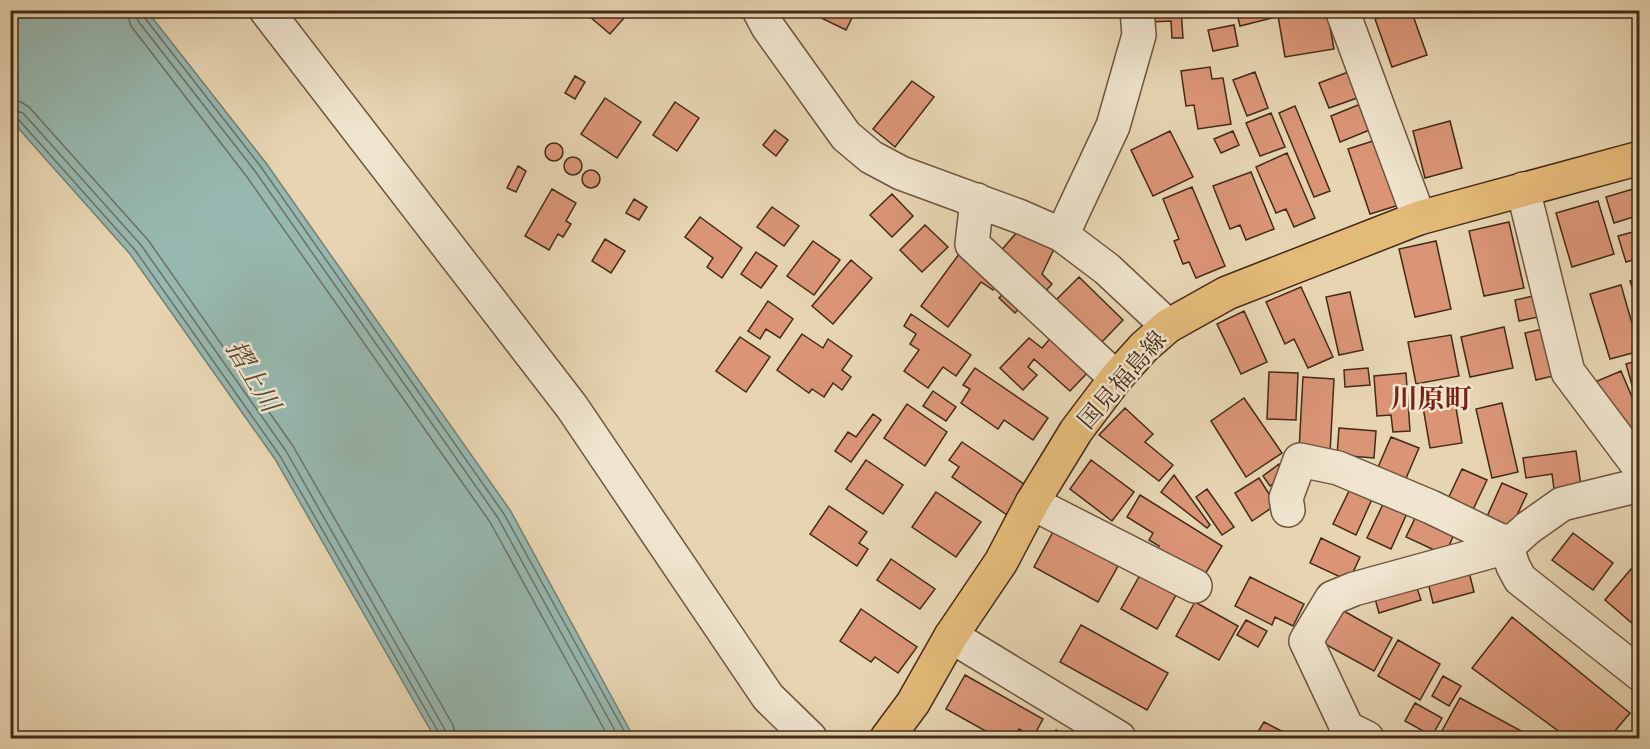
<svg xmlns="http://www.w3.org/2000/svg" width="1650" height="749" font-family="'IM FELL Great Primer','Noto Serif JP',serif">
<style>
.water{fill:#97b8b0;stroke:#767f73;stroke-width:1.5}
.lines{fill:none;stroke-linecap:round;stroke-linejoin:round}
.shore{stroke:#6e7164;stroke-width:1.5}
.building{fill:#da9577;stroke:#452a17;stroke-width:1.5}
.minor-casing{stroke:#6e553e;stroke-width:36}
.major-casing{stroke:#452a17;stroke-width:36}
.minor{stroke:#efe4cd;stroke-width:33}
.major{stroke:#e4ba79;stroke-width:33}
.labels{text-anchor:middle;stroke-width:5;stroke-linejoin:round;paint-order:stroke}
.street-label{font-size:24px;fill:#452a17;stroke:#efe4cd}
.water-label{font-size:26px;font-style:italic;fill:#554636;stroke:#efe4cd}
.quarter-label{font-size:27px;font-weight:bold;fill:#7a1f14;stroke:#efe4cd}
</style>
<rect width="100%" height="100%" fill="#e7d5b2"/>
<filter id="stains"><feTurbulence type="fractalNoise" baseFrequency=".00333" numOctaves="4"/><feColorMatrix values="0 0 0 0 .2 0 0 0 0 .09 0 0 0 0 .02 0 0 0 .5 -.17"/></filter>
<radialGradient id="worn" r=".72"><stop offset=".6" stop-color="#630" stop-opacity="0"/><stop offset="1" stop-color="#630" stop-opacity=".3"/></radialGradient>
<path class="water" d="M10,11h137l119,152 244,347 124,228h-199l-160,-279 -145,-205 -119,-134z"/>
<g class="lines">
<path class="shore" d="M126,10l5,16 116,151 243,345 119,216
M135,10l3,11 117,150 243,347 121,220
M143,10l1,7 117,150 243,347 124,224
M10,100l11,2 8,5 119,133 145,206 160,279 3,13
M10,109l13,4 118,132 145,206 159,279 2,8
M10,116l8,3 117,131 145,206 159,277 1,5"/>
</g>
<path class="building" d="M582,10h49l-21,24z
M805,10h51l-10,20z
M1151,10h30l2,28h-11l-1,-17 -19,1z
M1236,10h34l2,8 -32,8z
M1277,10h50l7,39 -49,8z
M1398,10h13l16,45 -35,12 -17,-48z
M1234,25l4,21 -25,5 -5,-21z
M1210,67l2,12 11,-1 8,46 -33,5 -4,-24 -8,1 -5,-35z
M1351,71l9,26 -31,11 -10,-25z
M1255,72l13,36 -21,8 -14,-36z
M575,76l10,6 -10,17 -10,-6z
M912,81l22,16 -39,50 -22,-18z
M605,98l36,24 -24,36 -36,-24z
M675,102l24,16 -22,33 -24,-16z
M1363,103l9,26 -32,13 -9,-26z
M1295,106l35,85 -16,6 -35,-84z
M1271,113l14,34 -25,9 -14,-33z
M1450,121l12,47 -37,10 -12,-47z
M775,130l13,10 -12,16 -13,-11z
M1170,131l23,46 -40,19 -22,-46z
M1233,131l6,14 -18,8 -7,-14z
M1376,140l23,65 -29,9 -22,-65z
M545 152a9 9 0 1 1 18 0a9 9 0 1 1-18 0Z
M1287,153l28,65 -21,9 -8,-18 -10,4 -20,-46z
M564 166a9 9 0 1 1 18 0a9 9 0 1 1-18 0Z
M518,166l8,5 -10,21 -9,-4z
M582 179a9 9 0 1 1 18 0a9 9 0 1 1-18 0Z
M1251,172l23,57 -28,11 -6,-15 -10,4 -17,-43z
M1192,187l33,79 -29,12 -7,-16 -6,2 -9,-23 5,-2 -16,-40z
M1640,187v28l-26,8 -8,-26z
M552,189l24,14 -10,18 5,3 -8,13 -5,-3 -9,16 -24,-14z
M892,194l21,22 -21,21 -22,-22z
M634,199l13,8 -8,13 -13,-7z
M1598,201l16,53 -42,13 -16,-54z
M772,207l27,19 -15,20 -27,-19z
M700,217l42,31 -20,30 -15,-11 6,-9 -28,-21z
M1509,222l15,66 -40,8 -15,-65z
M925,225l23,22 -26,25 -22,-22z
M1640,230v28l-14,4 -8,-26z
M1018,231l36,18 -12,25 10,10 -10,11 -19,-19 4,-4 -29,-18z
M605,239l20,12 -14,22 -19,-12z
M813,241l27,19 -26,35 -27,-19z
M1436,241l15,68 -36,8 -16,-68z
M962,250l39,28 -8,12 -12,-8 -33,45 -27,-21z
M756,252l21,14 -16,22 -20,-14z
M851,260l21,18 -39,46 -21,-18z
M1079,277l44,43 -24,25 -44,-44z
M1640,278v32l-10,-29z
M1621,285l19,66 -30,8 -20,-65z
M1301,287l32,70 -25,11 -14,-29 -9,5 -19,-42z
M1008,288l16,15 -9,10 -16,-15z
M1350,292l13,58 -24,5 -13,-58z
M1534,296l4,21 -19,4 -4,-21z
M768,301l25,18 -13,19 -14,-9 -6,10 -12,-8z
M1244,311l23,51 -26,12 -24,-50z
M911,314l60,41 -15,21 -13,-9 -15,21 -24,-17 15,-21 -9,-6 6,-10 -12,-8z
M1504,327l9,41 -43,9 -9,-40z
M1543,329l10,47 -17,4 -11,-47z
M802,334l21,14 5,-9 24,17 -10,14 9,7 -9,13 -9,-7 -9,14 -12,-8 -3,4 -32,-23z
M1054,334l38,34 -22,23 -36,-32 -6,8 9,8 -14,15 -23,-22 29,-30 13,10z
M1451,335l8,41 -43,8 -8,-42z
M740,337l30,20 -24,35 -30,-21z
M1640,360v30l-6,2 -8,-28z
M975,368l73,50 -15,22 -29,-20 -6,9 -37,-26 9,-14 -7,-4z
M1368,368l2,17 -25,2 -1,-17z
M1621,371l19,45v10l-21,9 -36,-48z
M1269,372l29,1 -2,47 -29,-1z
M1406,373l4,58 -17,1 -2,-17 -14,1 -3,-40z
M1303,377l31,2 -4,74 -31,-3z
M933,391l23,16 -10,14 -23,-15z
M1244,398l38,55 -36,24 -35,-56z
M1455,402l7,41 -32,5 -7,-41z
M1502,403l16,69 -26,6 -16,-69z
M907,404l40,28 -22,34 -41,-28z
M1125,408l28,26 -8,8 28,23 -14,16 -60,-46z
M873,414l8,6 -30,42 -16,-11 13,-19 8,5z
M1339,428l37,3 -2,27 -37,-3z
M1391,437l28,11 -15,35 -28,-11z
M962,442l65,44 -20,29 -55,-38 7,-10 -10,-7z
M1576,451l5,35 -27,3 -2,-15 -26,4 -3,-20z
M866,460l37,25 -20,29 -37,-25z
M1091,460l43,32 -22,29 -42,-32z
M1279,464l7,11 -16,11 -7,-10z
M1462,469l25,11 -17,36 -25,-11z
M1174,475l36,50 -3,3 -46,-36z
M1259,478l17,27 -24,16 -17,-28z
M1502,483l25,11 -18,38 -24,-11z
M1351,487l22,10 -17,38 -23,-11z
M1207,489l27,38 -12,8 -26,-38z
M936,492l45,30 -25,35 -44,-30z
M1140,495l82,51 -21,35 -46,-28 4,-7 -10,-6 4,-7 -26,-16z
M1385,500l23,11 -17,38 -24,-11z
M829,506l38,26 -8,11 9,6 -11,17 -47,-32z
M1417,514l38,18 -10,23 -39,-18z
M1054,530l64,36 -20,36 -64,-35z
M1573,533l40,30 -20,27 -41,-30z
M1321,538l39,19 -11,24 -39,-18z
M891,559l44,30 -15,20 -43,-29z
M1468,568l6,24 -41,11 -6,-25z
M1631,569l9,7v54l-35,-30z
M1140,575l36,20 -19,34 -36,-20z
M1413,576l8,24 -42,13 -7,-25z
M1250,577l54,27 -11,22 -18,-9 -3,8 -37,-19z
M1195,602l43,24 -19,34 -43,-24z
M861,609l56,38 -19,26 -23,-16 -4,5 -31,-21z
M1342,610l50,28 -18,33 -51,-28z
M1512,617l118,96 -21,25h-41l-96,-70z
M1246,620l21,11 -9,16 -21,-12z
M1081,625l87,48 -21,37 -87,-48z
M1398,640l42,24 -20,36 -42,-24z
M965,675l78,44 -10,18 -14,-8 -6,9h-15l-52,-29z
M1443,676l18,10 -12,20 -17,-10z
M1460,698l74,40h-96z
M1415,703l27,15 -10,18 -27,-15z
M1264,722l31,16h-41z
M1056,730l15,8h-20z"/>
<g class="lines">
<defs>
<path id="minor" d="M266,10l306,397 196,290 42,41
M759,10l9,17 78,109 25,21 30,16 120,44 41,18 45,34 61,57
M1342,10l77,208
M1523,189l45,183 72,96
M977,200l-5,44 144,134
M1062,235l51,-109 26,-91 -2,-25
M1032,503l163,83
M1288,510l-2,-12 14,-38 38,8 93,39 68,33 13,2
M1507,547l6,19 7,13 120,95
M951,636l168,102
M1367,738l-20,-10 -41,-87 26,-43 22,-9 153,-42 21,-19 34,-24 78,-19"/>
<path id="major" d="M887,738l26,-35 38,-67 50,-74 31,-59 44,-72 40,-53 28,-31 24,-21 59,-33 192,-75 221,-60"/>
</defs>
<use href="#minor" class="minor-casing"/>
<use href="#major" class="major-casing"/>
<use href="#minor" class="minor"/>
<use href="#major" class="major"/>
</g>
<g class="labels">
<g class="street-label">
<text transform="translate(1122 380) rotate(-49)" y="8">国見福島線</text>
</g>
<g class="water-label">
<text transform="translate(253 376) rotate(59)" y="9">摺上川</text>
</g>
<g class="quarter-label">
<text x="1431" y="408">川原町</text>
</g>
</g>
<rect width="1650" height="749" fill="none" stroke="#e7d5b2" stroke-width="36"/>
<rect x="12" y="12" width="1626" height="725" fill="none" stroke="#452a17" stroke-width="3"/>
<rect x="18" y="18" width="1614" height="713" fill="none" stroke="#452a17" stroke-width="1.5"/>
<rect width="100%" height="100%" filter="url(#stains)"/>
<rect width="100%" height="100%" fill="url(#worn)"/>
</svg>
